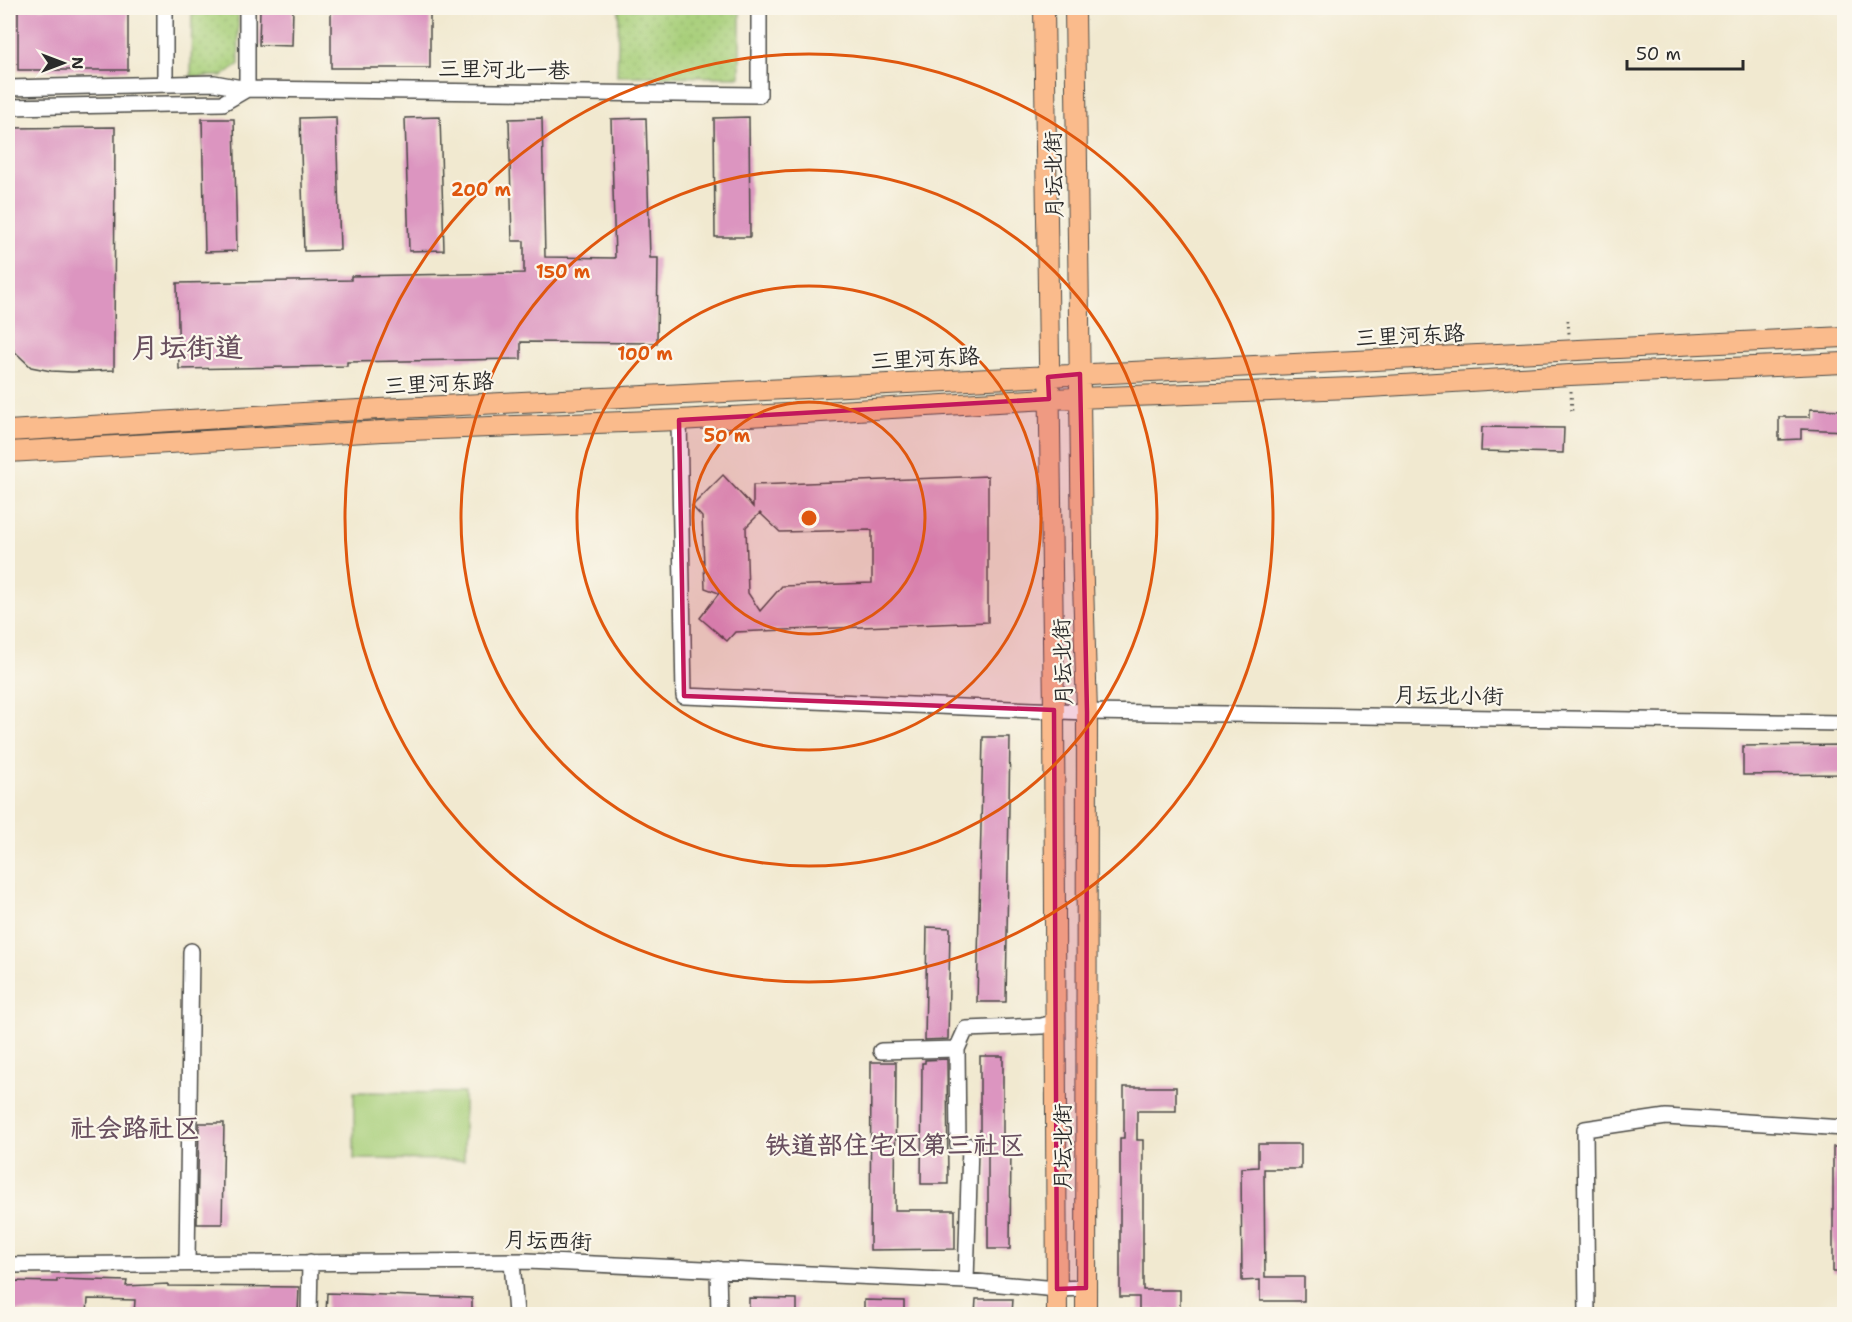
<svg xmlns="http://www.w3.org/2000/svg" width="1852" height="1322" font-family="'Shantell Sans','LXGW WenKai TC',sans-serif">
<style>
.grass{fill:#a8cf7a;stroke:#6a7d52;stroke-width:1.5}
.park{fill:url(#park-dots);stroke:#6a7d52;stroke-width:1.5}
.building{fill:#dc95c0;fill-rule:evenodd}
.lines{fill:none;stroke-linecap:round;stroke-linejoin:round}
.minor-casing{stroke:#494844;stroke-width:18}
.major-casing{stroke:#494844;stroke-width:22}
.path{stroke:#494844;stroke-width:3;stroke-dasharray:1.5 4.5;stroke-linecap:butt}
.minor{stroke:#fff;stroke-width:15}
.major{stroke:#fabb8c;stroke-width:20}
.marked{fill:#c2185b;fill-opacity:0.2;stroke:#c2185b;stroke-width:4.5;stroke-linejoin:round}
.ring{fill:none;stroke:#df570e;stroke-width:3}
.labels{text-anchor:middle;stroke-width:4.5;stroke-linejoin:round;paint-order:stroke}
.street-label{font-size:22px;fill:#2b2b2b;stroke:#fbf7ec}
.quarter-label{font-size:26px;font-weight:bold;fill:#69505f;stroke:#fbf7ec}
.district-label{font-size:28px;font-weight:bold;fill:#69505f;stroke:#fbf7ec}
.centre{fill:#df570e;stroke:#fbf7ec;stroke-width:3}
.ring-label{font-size:18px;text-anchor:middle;font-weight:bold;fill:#df570e;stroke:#fbf7ec;stroke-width:4.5;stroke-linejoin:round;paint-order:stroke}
</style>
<defs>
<pattern id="park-dots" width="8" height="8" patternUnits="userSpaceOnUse" patternTransform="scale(1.5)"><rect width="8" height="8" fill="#a8cf7a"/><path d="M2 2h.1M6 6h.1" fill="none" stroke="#91b26a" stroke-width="1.8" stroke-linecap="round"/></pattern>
</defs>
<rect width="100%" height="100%" fill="#fbf7ec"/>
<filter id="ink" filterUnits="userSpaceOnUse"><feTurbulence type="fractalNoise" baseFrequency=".0167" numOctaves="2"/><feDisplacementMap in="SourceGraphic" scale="12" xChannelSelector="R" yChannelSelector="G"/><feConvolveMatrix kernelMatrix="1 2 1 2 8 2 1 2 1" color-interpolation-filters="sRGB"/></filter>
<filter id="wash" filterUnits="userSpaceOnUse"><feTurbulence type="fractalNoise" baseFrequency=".008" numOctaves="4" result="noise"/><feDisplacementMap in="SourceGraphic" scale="24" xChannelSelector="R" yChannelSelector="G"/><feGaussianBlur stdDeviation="1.35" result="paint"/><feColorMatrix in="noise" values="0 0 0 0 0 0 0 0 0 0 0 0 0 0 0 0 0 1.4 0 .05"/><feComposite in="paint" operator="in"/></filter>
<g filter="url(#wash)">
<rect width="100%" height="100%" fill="#f1e9d0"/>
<path class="grass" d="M354,1092l110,1v67l-110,-1z"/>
<path class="park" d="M192,8h46l1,57 -17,11 -31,1z
M619,8h121v69l-123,-1z"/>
<g id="blocks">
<path class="building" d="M18,8h110v62h-110z
M260,8h33l-1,38 -33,-1z
M331,8h99v60h-99z
M336,117l4,133 -36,1 -4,-133z
M440,117l4,133 -35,1 -4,-133z
M749,117l1,120h-35l-1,-119z
M542,118l3,139 70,1 -4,-139 35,-1 4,140h8l-1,85 -136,-1v17l-174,3v4l-168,3 -2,-86 174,-3v-4l173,-3v-32h-12l-3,-122z
M202,119h32l3,132 -32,1z
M115,127l-1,243 -42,2 -21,-1 -20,-4 -17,-16 -6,-17 2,-206z
M1810,409l35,1v21l-44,-2v10l-22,1v-23h31z
M1482,427l82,1 -1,25 -82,-2z
M723,475l30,32v-22l235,-9v146l-253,10 -8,9 -27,-23 19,-25 -14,-5 -3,-71 -10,-11zM760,513l20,19 92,-2v53l-90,3 -22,25 -12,-18 -2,-66z
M983,737h27l-4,265h-29z
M1845,745v29l-102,1v-29z
M927,927l23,1 -2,111 -23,1z
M980,1056h23v88h8l-1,105h-22v-100h-8z
M947,1059l1,125h-27l1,-121h3v-3z
M871,1062h25l-1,148h60v39l-85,1z
M1124,1087h52v24h-39v29h6v150h37v20h-41v-13h-19v-159h4z
M199,1123h25l-2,101h-25z
M1258,1144h43v25h-37l1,108h39v24h-44v-21l-18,1 -1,-113 17,-1z
M1833,1147h12v125h-12z
M57,1279l70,2 -1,5 42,-2v2l131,1 -1,27h-164l1,-14 -47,-1 -1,15 -79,-3v-30l49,1z
M327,1293l145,5v16h-146z
M749,1298l48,1v15h-48z
M976,1299h37l-1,15h-37z
M864,1300l40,1v13h-40z"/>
</g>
</g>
<g filter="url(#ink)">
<use href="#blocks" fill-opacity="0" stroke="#494844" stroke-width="1.5"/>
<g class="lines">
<defs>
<path id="minor" d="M165,8v76
M247,8v81
M8,88l206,-5 33,6 512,6v-87
M8,107l215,-4 24,-14
M679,420l5,276 403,16 757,11
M957,1049l1,96 12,1 -4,135
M881,1051l76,-2 9,-20 76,-3 14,-4
M512,1261l4,53
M187,1263l4,-312
M8,1265l519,-4 439,20 91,8 29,-1
M718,1269l1,45
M309,1314l1,-52
M1587,1314l-2,-185 81,-12 178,11"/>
<path id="major" d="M1044,8l10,702 3,604
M1075,8l7,543 5,161 -1,602
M8,431l311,-19 1525,-75
M8,452l375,-21 296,-11 370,-21 303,-11 218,-13 274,-12"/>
</defs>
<use href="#minor" class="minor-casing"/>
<use href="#major" class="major-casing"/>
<path class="path" d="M1568,320l1,14
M1571,391l1,23"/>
<use href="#minor" class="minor"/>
<use href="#major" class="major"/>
</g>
</g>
<path class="marked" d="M1080,374l7,338 -1,576 -29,1 -3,-579 -370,-14 -5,-276 370,-21 -1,-22z"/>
<g class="ring">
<circle cx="809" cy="518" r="116"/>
<circle cx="809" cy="518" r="232"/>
<circle cx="809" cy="518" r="348"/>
<circle cx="809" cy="518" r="464"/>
</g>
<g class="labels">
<g class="street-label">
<text transform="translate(504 69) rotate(1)" y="8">三里河北一巷</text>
<text transform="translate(1053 175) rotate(-91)" y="8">月坛北街</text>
<text transform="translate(1410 335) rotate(-3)" y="8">三里河东路</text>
<text transform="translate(925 358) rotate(-3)" y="8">三里河东路</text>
<text transform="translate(439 383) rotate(-3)" y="8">三里河东路</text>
<text transform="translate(1062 662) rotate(-92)" y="8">月坛北街</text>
<text transform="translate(1449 695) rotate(1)" y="8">月坛北小街</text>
<text transform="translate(1062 1147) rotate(-90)" y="8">月坛北街</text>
<text transform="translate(548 1240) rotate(2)" y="8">月坛西街</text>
</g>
<g class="quarter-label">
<text x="135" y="1137">社会路社区</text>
<text x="895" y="1154">铁道部住宅区第三社区</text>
</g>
<g class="district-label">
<text x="187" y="357">月坛街道</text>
</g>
</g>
<circle cx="809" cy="518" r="9" class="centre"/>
<g class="ring-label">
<text x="481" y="196">200 m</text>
<text x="563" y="278">150 m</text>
<text x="645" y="360">100 m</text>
<text x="727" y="442">50 m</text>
</g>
<rect width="1852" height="1322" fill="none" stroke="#fbf7ec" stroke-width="30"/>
<g transform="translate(63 63) rotate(90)" stroke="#fbf7ec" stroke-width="4.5" paint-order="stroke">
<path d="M0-4.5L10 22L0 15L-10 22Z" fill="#2b2b2b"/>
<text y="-9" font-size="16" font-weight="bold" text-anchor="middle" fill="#2b2b2b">N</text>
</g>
<path d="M1627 60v9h116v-9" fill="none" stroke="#2b2b2b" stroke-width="3"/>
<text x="1636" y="60" font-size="18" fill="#2b2b2b" stroke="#fbf7ec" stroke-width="4.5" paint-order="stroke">50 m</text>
</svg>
